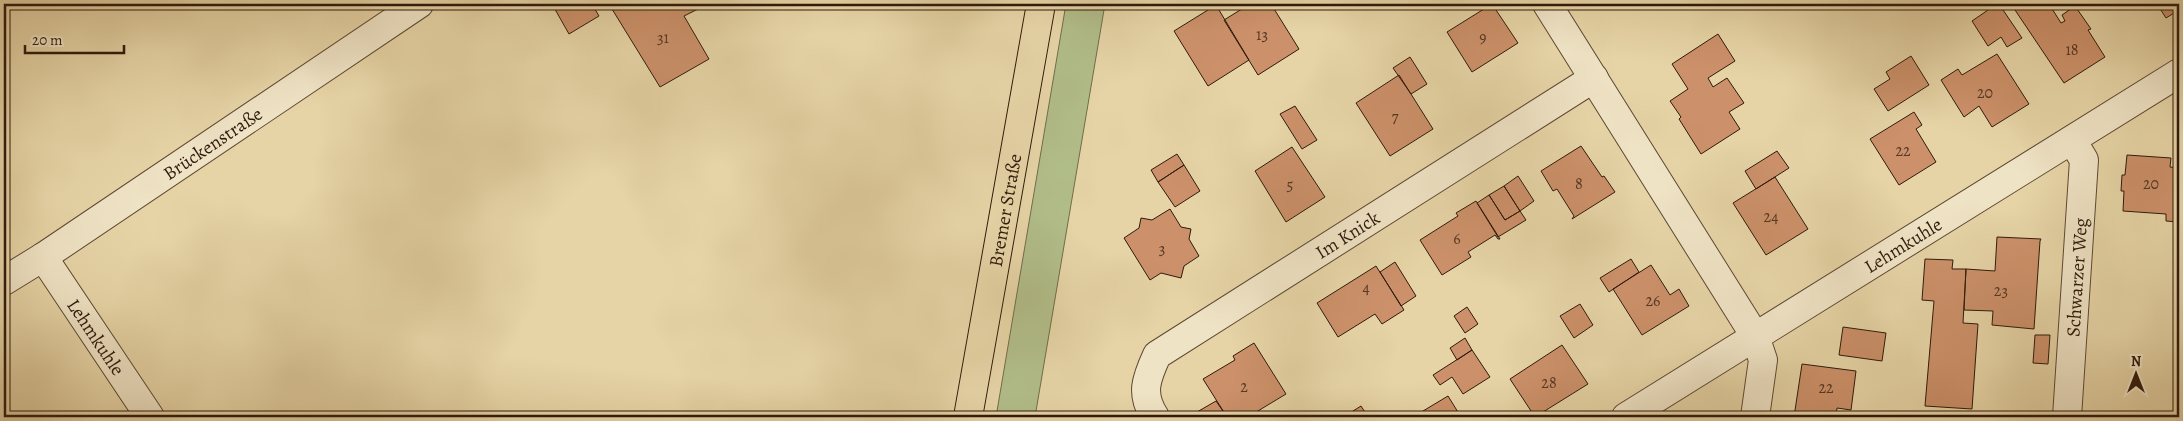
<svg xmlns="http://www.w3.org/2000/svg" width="2183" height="421" font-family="Alegreya,serif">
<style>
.green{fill:#b1bd89;stroke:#706c4a}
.building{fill:#cc916a;stroke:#2f1a0c}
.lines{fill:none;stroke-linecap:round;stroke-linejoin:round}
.minor-casing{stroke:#5d4832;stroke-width:30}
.major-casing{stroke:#2f1a0c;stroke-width:30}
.minor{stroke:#efe3c5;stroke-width:28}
.major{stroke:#e6d4a6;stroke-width:28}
.labels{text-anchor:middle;stroke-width:4;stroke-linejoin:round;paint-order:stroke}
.number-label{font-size:16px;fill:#563824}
.street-label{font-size:19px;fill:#2f1a0c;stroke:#efe3c5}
</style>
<rect width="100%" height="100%" fill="#e6d4a6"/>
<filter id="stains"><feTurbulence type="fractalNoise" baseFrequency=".004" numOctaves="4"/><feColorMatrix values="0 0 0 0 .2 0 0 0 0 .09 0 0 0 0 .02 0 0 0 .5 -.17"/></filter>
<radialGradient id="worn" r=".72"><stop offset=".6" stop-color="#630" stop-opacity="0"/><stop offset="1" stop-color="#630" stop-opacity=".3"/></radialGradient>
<path class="green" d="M1066,4h39l-70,413h-39z"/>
<path class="building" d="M552,4h40l7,12 -30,18z
M621,4h74l3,5 -14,7 25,43 -49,28 -48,-78z
M1250,4h21l28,45 -41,26 -34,-55z
M1492,4l26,39 -46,29 -25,-40z
M1983,4h16l23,34 -15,9 -6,-10 -13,9 -16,-25 16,-11z
M2011,4h38l12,19 4,-2 -3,-6 13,-9 16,23 -3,1 17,27 -41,26z
M2157,4h22v6l-13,8z
M1216,5l33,55 -41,26 -34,-55z
M1718,34l17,27 -27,17 5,9 14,-9 17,25 -15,9 11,17 -39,25 -22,-35 2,-2 -11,-16 18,-12 -16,-25z
M1997,54l32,50 -37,23 -13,-21 -15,11 -23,-37 17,-11 4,6z
M1911,56l18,29 -41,26 -14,-22 16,-10 -4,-7z
M1410,57l17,27 -16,10 -18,-26z
M1399,75l34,54 -43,27 -34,-53z
M1295,106l22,34 -15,9 -22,-35z
M1914,112l8,13 -6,4 20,33 -37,23 -29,-46z
M1581,146l21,31 2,-1 11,16 -43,27 2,-3 -17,-27 -4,2 -12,-20z
M1292,147l33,50 -39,25 -31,-51z
M1777,151l12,17 -33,21 -11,-18z
M1177,154l7,11 -26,17 -7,-12z
M2127,155l44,3 -1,9 9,1v54l-13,-1v-7l-43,-3 1,-20h-3l1,-16h3z
M1184,165l16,26 -25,16 -17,-25z
M1518,176l16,25 -14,10 -16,-25z
M1775,177l33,52 -42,26 -33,-52z
M1504,186l16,25 -15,9 -16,-25z
M1489,195l16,25 15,-9 6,9 -28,17 -21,-34z
M1476,201l24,38h-2l-3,-4 -27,17 3,5 -29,18 -22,-35 38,-24 -2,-3z
M1170,209l11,18 10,2 -2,10 10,17 -15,10 -3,12 -20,-5 -11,7 -26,-42 15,-10 2,-10 11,2z
M1997,237l44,2 -1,2 -6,88 -42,-4 1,-14 -29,-1 2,-41 29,2z
M1631,259l8,13 -30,20 -9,-14z
M1925,259l28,1 -1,9h14l-3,54 15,1 -6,85 -47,-3 9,-105 -12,-1z
M1395,262l21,34 -15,10 -21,-34z
M1651,265l19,30 9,-6 10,17 -47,29 -29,-46z
M1376,266l28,44 -22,14 -7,-10 -37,23 -21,-34z
M1580,304l13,21 -19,13 -14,-22z
M1467,307l11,17 -13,9 -11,-17z
M1843,327l43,6 -4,28 -43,-6z
M2035,335h15l-2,29 -15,-1z
M1465,338l7,12 -15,10 -7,-12z
M1254,343l32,51 -38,23h-21l-24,-38 32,-19 -2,-4z
M1562,345l26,39 -53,33 -25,-38z
M1472,350l18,27 -27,17 -11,-17 -12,8 -7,-10z
M1802,364l54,7 -5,39 -14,-2 -1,9h-42z
M1448,396l13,21h-48z
M1216,401l11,16h-26l-4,-5z
M1361,406l7,11h-22l-1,-1z"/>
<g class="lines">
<defs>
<g id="minor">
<path d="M1547,4l208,332 8,24 -8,57"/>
<path id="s1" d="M43,257l107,160"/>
<path id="s2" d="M4,281l39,-24 376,-253"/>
<path id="s3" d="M1155,417c-15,-23 -9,-38 2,-62l437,-277"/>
<path id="s4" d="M1626,417l553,-344"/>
<path id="s5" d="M2067,417l17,-257 -12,-20"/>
</g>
<g id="major">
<path id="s6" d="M968,417l73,-413"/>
</g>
</defs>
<use href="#minor" class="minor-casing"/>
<use href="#major" class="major-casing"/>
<use href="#minor" class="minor"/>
<use href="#major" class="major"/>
</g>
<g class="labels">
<g class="number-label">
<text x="1262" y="40">13</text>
<text x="663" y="43">31</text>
<text x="1483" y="43">9</text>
<text x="2072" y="55">18</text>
<text x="1985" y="98">20</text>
<text x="1395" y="122">7</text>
<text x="1903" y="156">22</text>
<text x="1579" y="189">8</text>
<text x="2151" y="189">20</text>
<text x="1290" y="190">5</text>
<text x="1771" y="222">24</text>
<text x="1457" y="244">6</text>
<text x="1162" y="254">3</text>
<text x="1366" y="293">4</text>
<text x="2001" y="296">23</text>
<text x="1653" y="306">26</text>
<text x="1549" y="388">28</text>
<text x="1244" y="392">2</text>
<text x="1826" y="393">22</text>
</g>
<g class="street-label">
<text dy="7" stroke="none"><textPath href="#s2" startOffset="250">Brückenstraße</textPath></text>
<text dy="7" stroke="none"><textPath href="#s6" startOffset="210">Bremer Straße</textPath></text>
<text dy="7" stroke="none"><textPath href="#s3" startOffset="291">Im Knick</textPath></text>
<text dy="7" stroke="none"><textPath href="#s4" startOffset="326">Lehmkuhle</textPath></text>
<text dy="7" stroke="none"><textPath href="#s5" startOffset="140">Schwarzer Weg</textPath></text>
<text dy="7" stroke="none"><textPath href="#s1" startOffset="96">Lehmkuhle</textPath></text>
</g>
</g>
<rect width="2183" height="421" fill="none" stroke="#e6d4a6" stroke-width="20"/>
<rect x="5" y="5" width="2173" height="411" fill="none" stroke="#2f1a0c" stroke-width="2.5"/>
<rect x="10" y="10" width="2163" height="401" fill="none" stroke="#2f1a0c"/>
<g transform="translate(2136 374)" stroke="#efe3c5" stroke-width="4" paint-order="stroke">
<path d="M0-4L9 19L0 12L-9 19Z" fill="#2f1a0c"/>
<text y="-8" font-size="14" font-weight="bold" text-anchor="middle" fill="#2f1a0c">N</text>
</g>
<path d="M25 45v8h99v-8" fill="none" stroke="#2f1a0c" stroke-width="2.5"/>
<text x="32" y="45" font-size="15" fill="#2f1a0c" stroke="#efe3c5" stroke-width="4" paint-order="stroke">20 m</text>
<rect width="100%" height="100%" filter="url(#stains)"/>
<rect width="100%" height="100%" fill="url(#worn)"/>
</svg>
